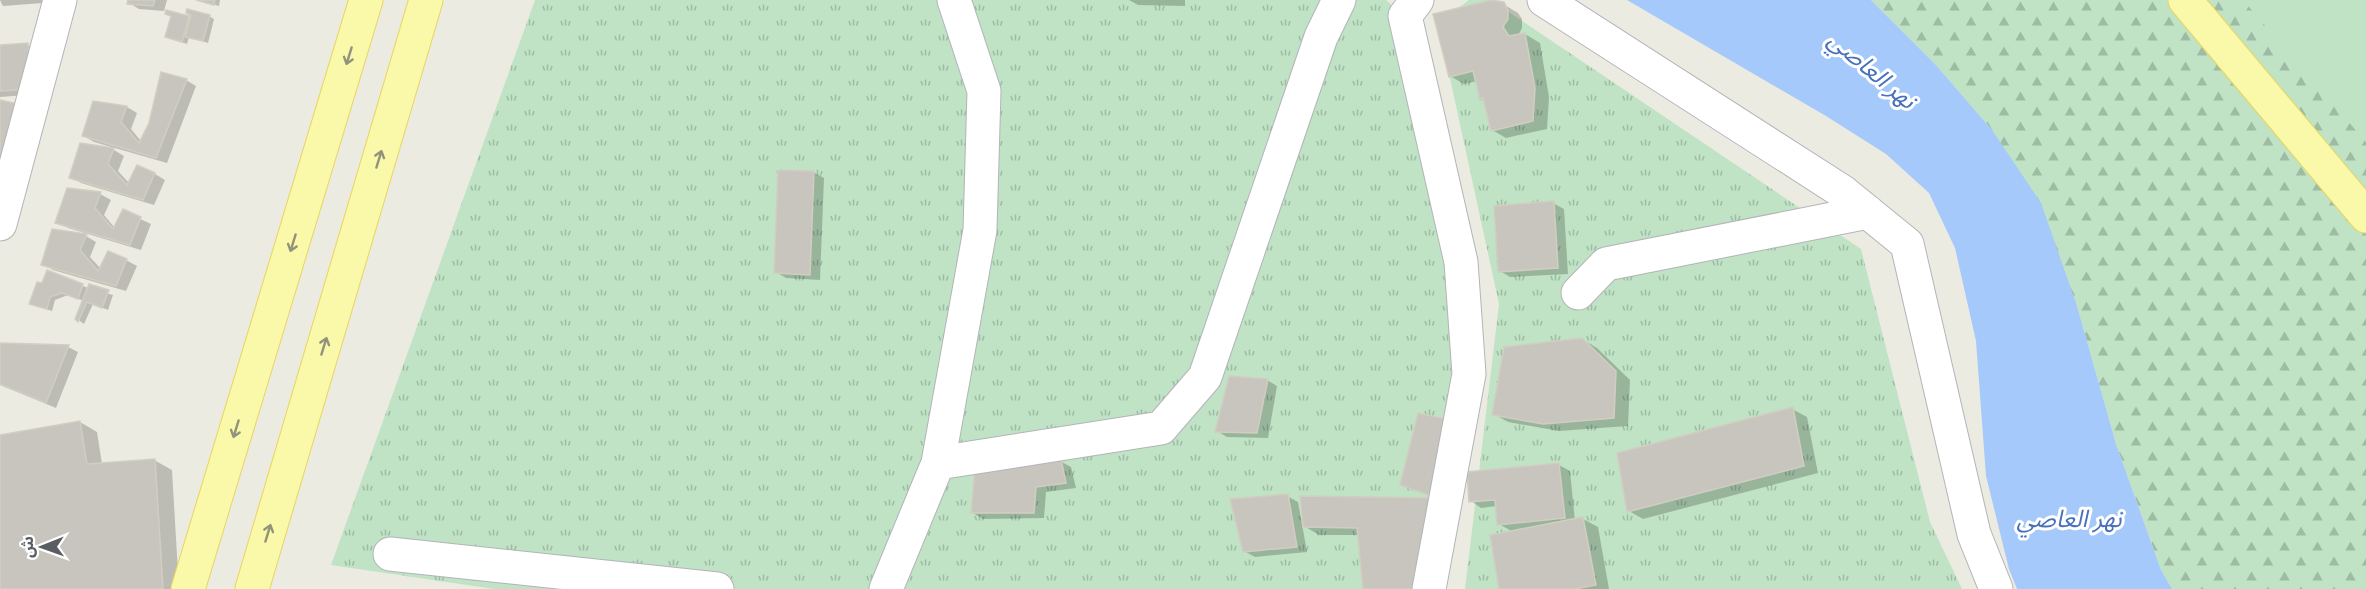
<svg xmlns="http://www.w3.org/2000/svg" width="2366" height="589" font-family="'Space Grotesk','Noto Sans Arabic',sans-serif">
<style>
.forest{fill:url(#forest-firs)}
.park{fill:url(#park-tufts)}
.garden{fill:#bfe3c4}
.water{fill:#a4c9fa}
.shadow{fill:#0003}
.building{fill:#c8c5bf;stroke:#d1cec1;stroke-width:1.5}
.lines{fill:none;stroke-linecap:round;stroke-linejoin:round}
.minor-casing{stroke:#b3b4b9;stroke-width:35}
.major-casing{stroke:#e9d55e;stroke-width:35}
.minor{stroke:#fff;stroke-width:33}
.major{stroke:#faf8a9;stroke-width:33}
.oneway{stroke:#92937b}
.labels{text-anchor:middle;stroke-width:6;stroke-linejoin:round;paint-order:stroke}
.water-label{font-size:24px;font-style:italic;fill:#4871bc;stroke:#fff}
</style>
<defs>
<pattern id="forest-firs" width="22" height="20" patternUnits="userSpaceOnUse" patternTransform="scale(1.5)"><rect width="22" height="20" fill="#bfe3c4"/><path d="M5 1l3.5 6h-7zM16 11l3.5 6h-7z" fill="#9ebba3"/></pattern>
<pattern id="park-tufts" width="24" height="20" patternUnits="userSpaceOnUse" patternTransform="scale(1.5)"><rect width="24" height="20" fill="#bfe3c4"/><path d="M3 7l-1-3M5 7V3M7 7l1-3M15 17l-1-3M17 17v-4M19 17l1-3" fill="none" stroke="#9ebba3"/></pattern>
</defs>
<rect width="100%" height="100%" fill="#ecebe2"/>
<path class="forest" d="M1871,0h495v589h-194l-11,-19 -45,-126 -39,-138 -85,-176 -57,-66z"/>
<path class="park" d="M535,0h851l19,16 64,358 -40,215h-935l-163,-24z
M1469,0h22l370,249 69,273 32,67h-497l34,-285 -61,-281z"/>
<path class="garden" d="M2243,0h123v142z"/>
<path class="water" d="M1627,0h244l64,64 57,66 49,73 36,103 39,138 45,126 11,19h-155l-8,-20 -23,-93 -10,-135 -21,-93 -26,-55 -43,-39 -60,-38z"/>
<path class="shadow" d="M0,0h70v1l-67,5z
M130,0h37l-3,11 -25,-2 -10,-6z
M199,0h21l-1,6z
M1129,0h56v6l-47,-1z
M1503,4l15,9 4,6v9l-4,8 7,-2 15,9 9,54 -2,32 -41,9 -14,-8 -7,-30 -4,-2 -4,-17 -13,3 -14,-8z
M167,13l25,6 17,-3 5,3 -6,24 -19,-6 -2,7 -21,-7 6,-20z
M28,45l10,6 3,43 -41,3v-50z
M186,80l10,6 -29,77 -73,-21 -10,-6 10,-33 33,4 10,6 -6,16 10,12z
M81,145l33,5 10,6 -6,15 11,12 26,-9 10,6 -11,25 -73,-22 -10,-6z
M813,172l11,6 -4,102 -34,-2 -10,-6z
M68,190l32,4 11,6 -7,15 11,13 8,-17 28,13 -10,26 -73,-22 -11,-6z
M1553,203l11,6 4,65 -58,3 -10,-6z
M86,236l10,6 -6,15 11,12 25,-9 11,6 -11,25 -73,-21 -10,-6z
M48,272l40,16 25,7 -5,15 -15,-6 -9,20 -7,-5 7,-18 -16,-6 -13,5 -3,11 -16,-5z
M1582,339l15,9 33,32 -2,46 -69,5 -51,-9 -14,-8z
M0,345l68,2 10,5 -22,56 -56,-23z
M1267,380l10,6 -9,52 -41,-1 -10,-6z
M1792,409l15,8 11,56 -175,46 -14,-8z
M1419,415l28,91 -82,83 -5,-54h-41l-15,-9 133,-27 -35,-15z
M80,422l17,10 5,32 52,-4 18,10 7,119h-179v-153z
M1060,461l11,6 5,21 -30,4 -2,26 -61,1 -10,-6z
M1559,465l11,6 5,50 8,-2 15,8 11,62h-108l12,-57 -14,-8 -2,-18 -16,2 -10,-7z
M1287,496l11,6 9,50 -52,5 -11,-6z"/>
<path class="building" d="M128,0h27l-2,6 -26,-2z
M196,0h19l-1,5z
M1492,0l12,2 4,8v9l-5,8 6,9 16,-3 10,55 -2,33 -42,10 -8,-33 -3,1 -7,-28 -24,6 -16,-63z
M187,9l23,6 -7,26 -18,-4 6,-22 -5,-2z
M166,10l23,6 -7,26 -17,-5 6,-21 -6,-2z
M28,43l3,46 -31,2v-46z
M161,72l26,7 -31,79 -74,-22 11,-35 34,5 -6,16 18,21 10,-20z
M0,100l23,5 -23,68z
M80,143l34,5 -6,16 19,21 10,-20 18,8 -12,27 -74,-22z
M778,170l36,1 -4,104 -36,-2z
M67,188l34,4 -6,16 18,21 10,-20 18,8 -11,28 -75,-22z
M1554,201l4,67 -60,4 -4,-66z
M52,229l35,5 -7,16 18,21 10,-20 19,8 -11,27 -75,-21z
M47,270l36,14 -5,15 -16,-6 -12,4 -3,12 -18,-5 8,-22 5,1z
M89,284l20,6 -7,18 -15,-6 -9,20 -3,-3z
M1582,338l34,33 -2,47 -71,6 -51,-9 12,-68z
M0,343l69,2 -23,58 -46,-19z
M1229,376l39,3 -11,54 -42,-1z
M1793,407l11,59 -177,46 -10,-59z
M1418,413l37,8 -18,77 -37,-13z
M80,421l7,43 68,-5 8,130h-163v-154z
M1061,459l5,24 -30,4 -2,26h-63l4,-45z
M1559,463l6,55 -68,7 -2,-25 -26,2 -2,-30z
M1288,494l9,53 -54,5 -13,-53z
M1300,496l137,2 -20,91h-54l-6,-61 -54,-1z
M1583,517l13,68 -21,4h-76l-9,-54z"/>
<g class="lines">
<defs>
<path id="minor" d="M1417,0l-12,16 56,246 8,112 -40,215
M1544,0l299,192 64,52 67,290 22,55
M0,224l60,-224
M1578,293l28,-29 262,-52
M938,463l42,-233 4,-139 -30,-91
M390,554l327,35
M886,589l52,-126 223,-35 44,-51 116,-340 18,-37"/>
<path id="major" d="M2185,0l181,216
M188,589l178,-589
M252,589l174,-589"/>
</defs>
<use href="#minor" class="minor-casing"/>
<use href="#major" class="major-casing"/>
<use href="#minor" class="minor"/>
<use href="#major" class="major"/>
</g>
<defs><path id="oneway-shaft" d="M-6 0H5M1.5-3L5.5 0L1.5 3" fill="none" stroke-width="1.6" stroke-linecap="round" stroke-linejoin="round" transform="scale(1.5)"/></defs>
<g class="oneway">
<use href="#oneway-shaft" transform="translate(349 56) rotate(107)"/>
<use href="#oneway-shaft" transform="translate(379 159) rotate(-73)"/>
<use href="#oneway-shaft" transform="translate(293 243) rotate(107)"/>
<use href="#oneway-shaft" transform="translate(324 346) rotate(-73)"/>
<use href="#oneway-shaft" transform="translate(236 429) rotate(107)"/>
<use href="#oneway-shaft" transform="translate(268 533) rotate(-73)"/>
</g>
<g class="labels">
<g class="water-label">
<text transform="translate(1872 70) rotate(40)" y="8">نهر العاصي</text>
<text x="2069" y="527">نهر العاصي</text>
</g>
</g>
<g transform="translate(42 547) rotate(269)" stroke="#ffffff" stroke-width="4.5" paint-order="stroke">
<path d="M0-4.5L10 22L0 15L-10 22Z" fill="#5a5d62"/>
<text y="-9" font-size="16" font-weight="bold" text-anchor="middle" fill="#5a5d62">ش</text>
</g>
</svg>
